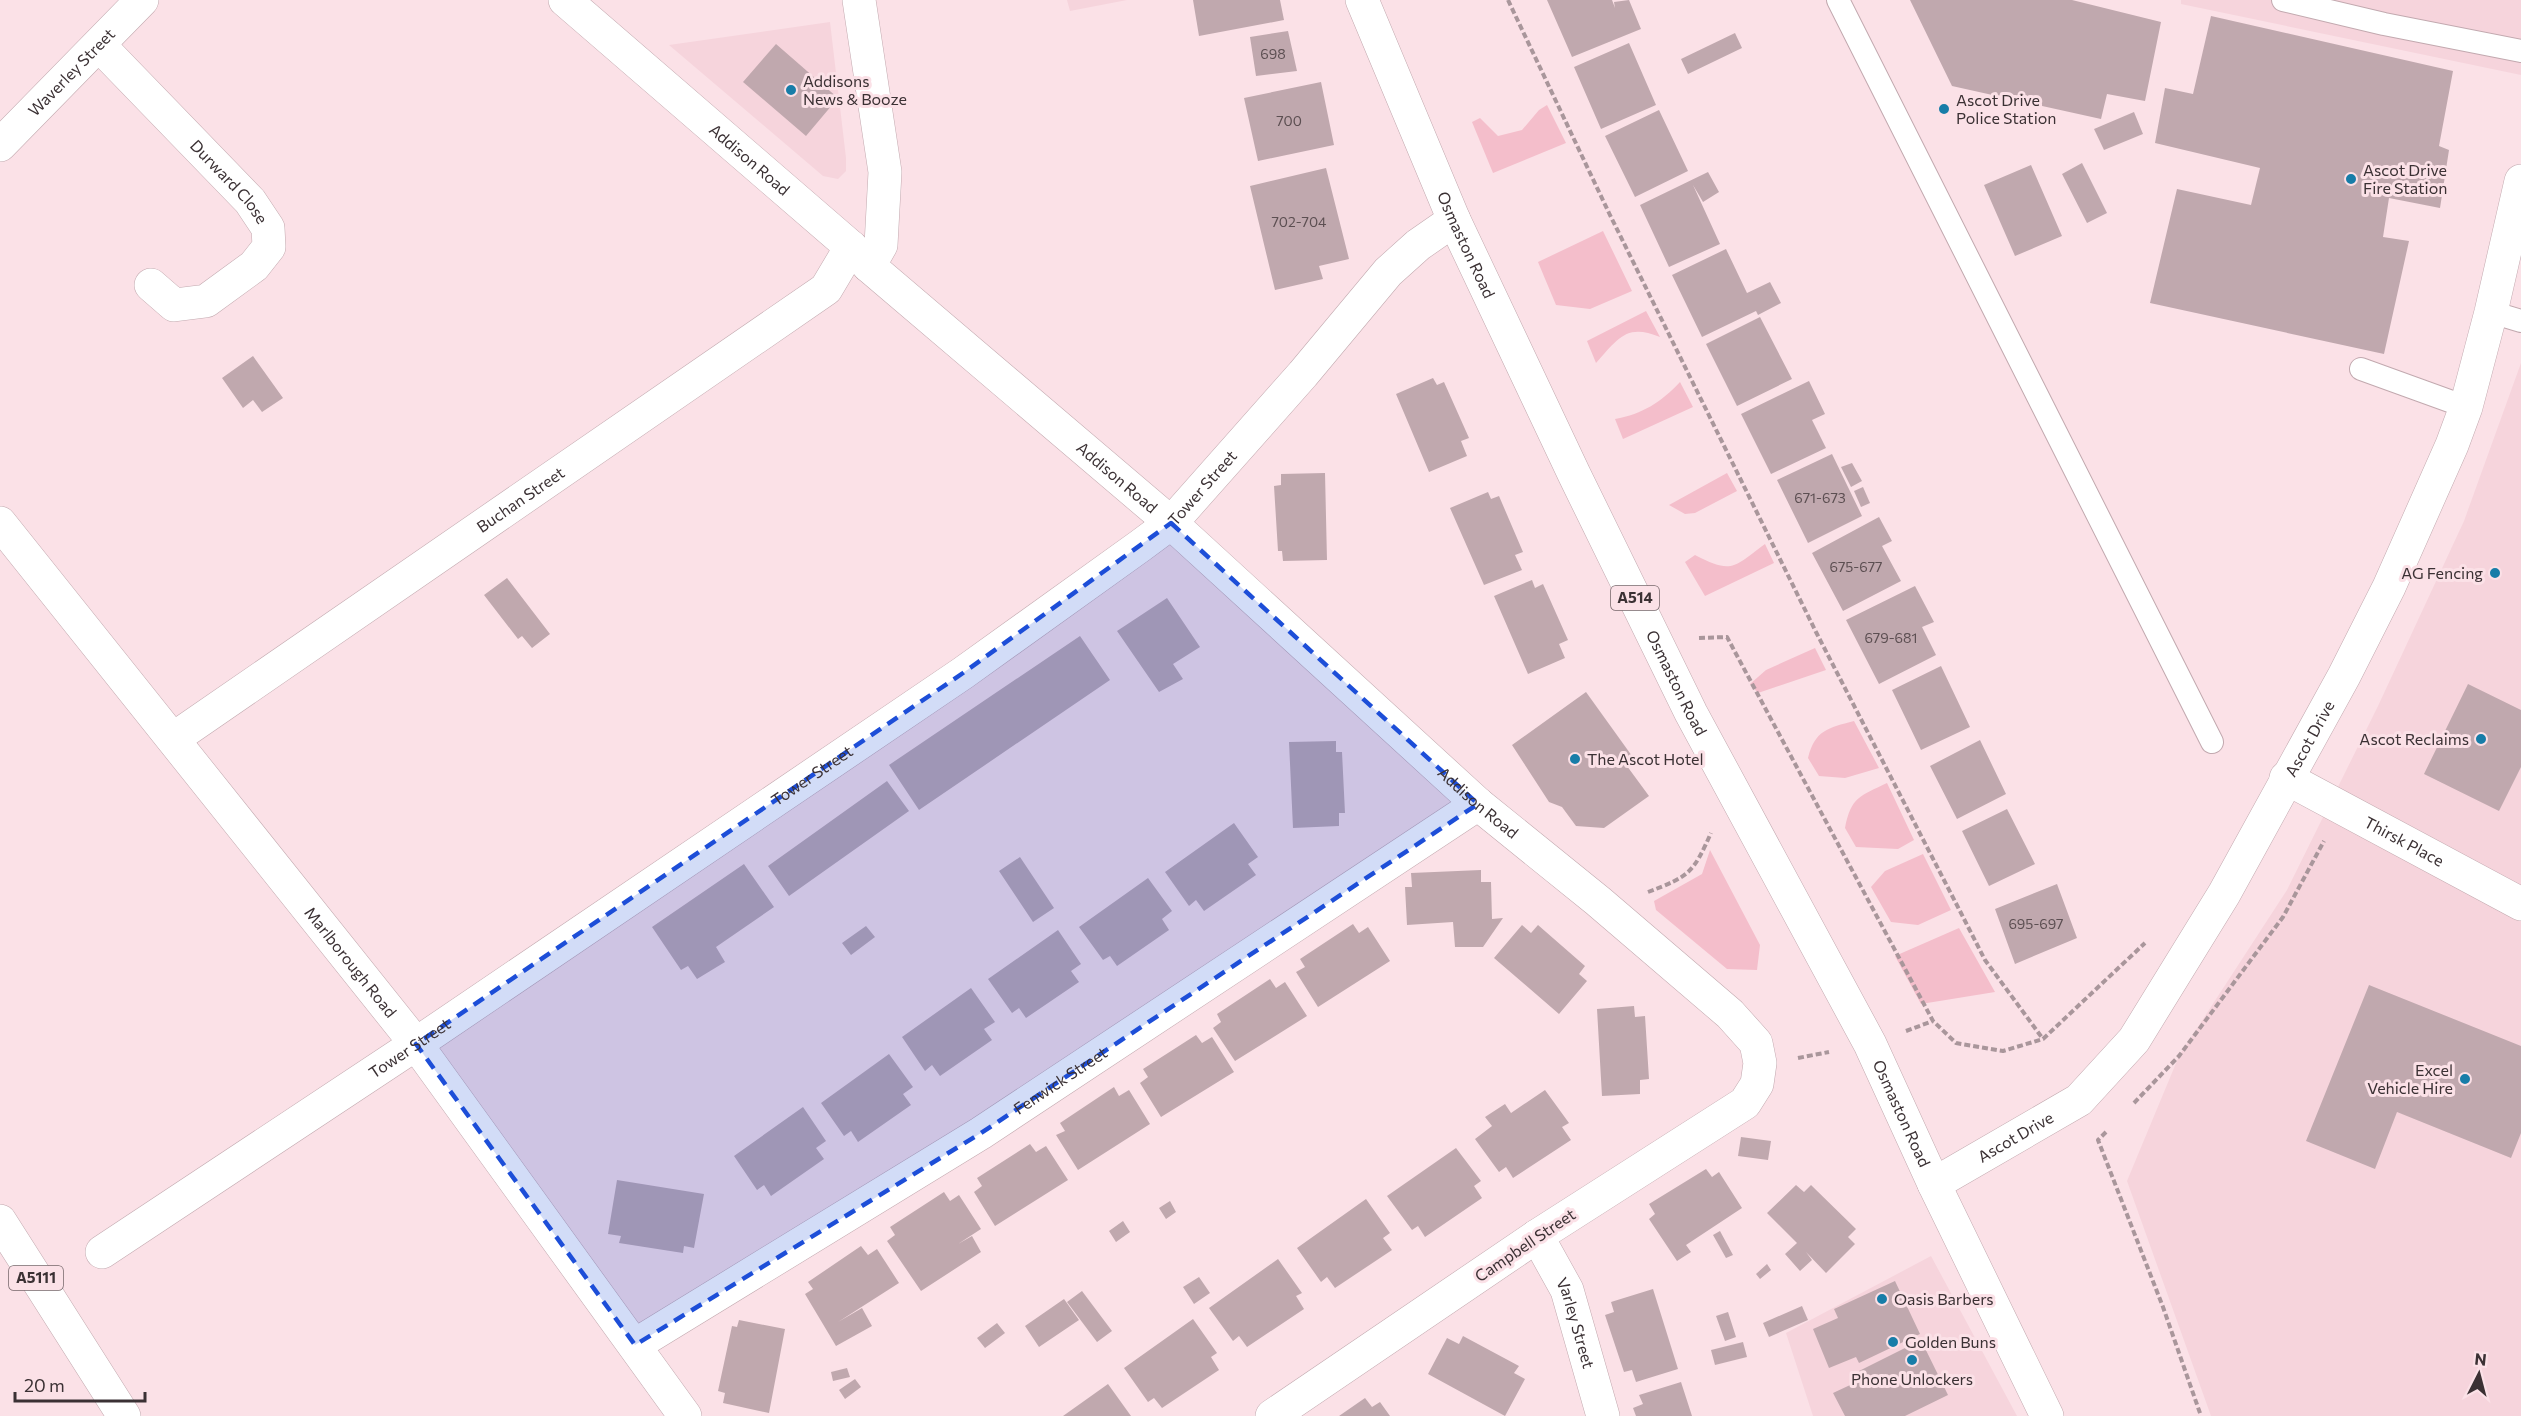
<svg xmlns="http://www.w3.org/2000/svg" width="2521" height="1416" font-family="Commissioner,sans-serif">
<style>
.built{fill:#f6d4dc}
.green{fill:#f4becb}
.building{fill:#c0a8ae}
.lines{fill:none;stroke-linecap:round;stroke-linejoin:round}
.lane-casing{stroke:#c2a9af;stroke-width:24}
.street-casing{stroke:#c2a9af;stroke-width:34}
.secondary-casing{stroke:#c2a9af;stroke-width:34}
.primary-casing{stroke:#c2a9af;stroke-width:34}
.highway-casing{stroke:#c2a9af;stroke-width:34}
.path{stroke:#a9969b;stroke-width:4;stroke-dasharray:6 3;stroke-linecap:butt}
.lane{stroke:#fff;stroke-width:22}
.street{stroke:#fff;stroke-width:33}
.secondary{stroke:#fff;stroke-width:33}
.primary{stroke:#fff;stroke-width:33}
.highway{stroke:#fff;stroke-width:33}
.marked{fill:#1d4ed8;fill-opacity:0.2;stroke:#1d4ed8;stroke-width:4.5;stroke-dasharray:12 8;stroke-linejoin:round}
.poi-dot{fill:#177da8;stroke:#fbe1e7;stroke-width:2}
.labels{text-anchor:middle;stroke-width:6;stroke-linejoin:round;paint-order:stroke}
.number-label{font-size:14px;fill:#5c4f52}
.shield{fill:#fbe1e7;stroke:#75666a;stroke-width:1.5}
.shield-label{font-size:15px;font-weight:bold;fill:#3b3134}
.street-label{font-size:16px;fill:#3b3134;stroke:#fbe1e7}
.poi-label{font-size:16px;fill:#3b3134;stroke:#fbe1e7;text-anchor:start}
</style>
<rect width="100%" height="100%" fill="#fbe1e7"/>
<path class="built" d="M1067,0h60l-57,11z
M2181,0h340v75l-340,-71z
M830,22l16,136v13l-8,8 -15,-3 -154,-131z
M2521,363v1053h-310l-84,-235 52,-125 108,-166 91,-184 86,-185z
M1931,1256l86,160h-204l-27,-83z"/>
<path class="green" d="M1547,105l19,38 -73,30 -21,-51 8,-4 18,18 24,-6 17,-20z
M1603,231l29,60 -42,18 -34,-4 -18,-43z
M1646,311l14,26c-34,-14 -42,2 -64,26l-9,-22z
M1680,382l13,25 -70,32 -8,-20c28,-5 46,-17 65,-37z
M1727,473l10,18 -42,22 -10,1 -16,-9z
M1765,544l9,19 -69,33 -20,-34 10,-7c37,19 38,13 70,-11z
M1815,648l11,22 -68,23 -8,-9 16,-14z
M1854,721l25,47 -34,10 -26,-2 -11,-18c7,-28 20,-30 46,-37z
M1887,783l27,57 -16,9 -42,-2 -11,-19c6,-31 15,-32 42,-45z
M1710,850l50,95 -3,25 -30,-1 -71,-59 -2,-9 48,-27z
M1923,854l28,56 -33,15 -27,-3 -20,-35 14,-16z
M1959,928l36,64 -74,12 -26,-48z"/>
<path class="building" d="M1193,0h87l4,20 -85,16z
M1547,0h65l3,8 -1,-6 15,-2 12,29 -69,28z
M1910,0h162l89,22 -16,79 -38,-7 -6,25 -149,-33z
M2211,16l242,55 -14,75 10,4 -9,58 -51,-10 -6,39 26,4 -25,113 -234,-51 27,-114 74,16 9,-37 -105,-25 10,-55 28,6z
M1288,31l9,40 -41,5 -6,-39z
M1735,33l7,15 -54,26 -7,-15z
M1629,43l27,62 -55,24 -27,-62z
M776,44l62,54 -32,38 -63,-54z
M1321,82l13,63 -76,16 -14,-63z
M1659,110l29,61 -53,26 -30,-61z
M2134,112l9,22 -39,16 -10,-21z
M2082,163l25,50 -20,10 -25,-49z
M2031,165l31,71 -47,20 -31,-71z
M1326,168l23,91 -30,7 4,13 -48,11 -25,-104z
M1708,172l11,20 -16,10 -10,-17 27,59 -51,23 -29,-62z
M1726,249l21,44 23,-11 11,21 -23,12 -2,-4 -54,26 -30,-62z
M1760,317l32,62 -55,27 -31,-62z
M253,356l30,42 -21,14 -9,-12 -10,8 -21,-30z
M1433,378l4,7 7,-3 25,56 -8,3 6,15 -38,16 -33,-78z
M1809,381l16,33 -13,6 14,28 -55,26 -30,-60z
M1832,454l30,62 -54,27 -31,-63z
M1852,463l10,18 -11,6 -10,-20z
M1325,473l2,87 -44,1 -1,-10h-4l-4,-65 7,-1v-11z
M1863,487l7,16 -9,4 -7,-16z
M1488,492l3,7 8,-3 24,56 -8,3 7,15 -38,15 -34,-77z
M1879,517l13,24 -10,5 19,35 -58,30 -31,-58z
M507,578l43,56 -18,14 -10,-12 -4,3 -34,-44z
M1532,580l3,8 8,-4 25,56 -9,4 6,14 -37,16 -34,-78z
M1915,586l19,36 -12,5 14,28 -57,29 -33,-64z
M1167,598l33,49 -27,17 10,15 -24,13 -42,-61z
M1080,636l30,44 -191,130 -30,-45z
M1941,666l29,61 -49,23 -29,-60z
M2468,684l53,26v57l-22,44 -75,-37z
M1586,692l46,64 -8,6 25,34 -45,32 -28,-2 -14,-19 -13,-5 -37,-57z
M1980,740l26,54 -49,25 -27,-53z
M1336,741v11h6l3,61h-6v13l-46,2 -4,-86z
M887,781l22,30 -120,85 -21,-30z
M2007,809l28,55 -46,22 -27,-55z
M1234,823l24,34 -10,7 8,11 -52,36 -8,-11 -7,6 -24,-34z
M1020,857l34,51 -21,14 -34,-51z
M744,864l30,43 -58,40 9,15 -28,17 -9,-13 -7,4 -29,-43z
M1481,870v12h10l1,37 11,-1 -20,29h-28l-2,-25 -46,3 -2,-38h7l-1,-14z
M1148,878l24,33 -10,8 7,11 -52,36 -7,-10 -7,4 -24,-33z
M2057,884l20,54 -62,26 -20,-55z
M1353,924l6,9 9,-6 22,34 -72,46 -22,-35 9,-5 -5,-8z
M1522,925l9,8 7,-8 47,41 -6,8 8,7 -28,33 -65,-56z
M866,926l9,11 -24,18 -9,-12z
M1058,930l23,34 -10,7 8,11 -53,36 -7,-10 -7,5 -24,-34z
M1270,979l6,9 9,-6 22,34 -72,45 -22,-33 8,-6 -4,-8z
M2369,985l152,61v87l-10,25 -114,-46 -22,57 -69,-28z
M971,988l24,34 -11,7 8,11 -52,36 -8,-11 -7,6 -23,-34z
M1634,1006l1,11 10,-1 4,63 -9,1v14l-38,2 -5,-87z
M1196,1035l6,8 10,-6 22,35 -73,45 -21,-34 8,-6 -5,-8z
M889,1054l24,33 -10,7 8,11 -53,37 -7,-11 -7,5 -23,-33z
M1114,1087l5,9 10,-6 21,34 -72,46 -22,-35 9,-4 -5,-8z
M1545,1090l24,33 -7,4 9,13 -58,38 -7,-11 -7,5 -24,-33 17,-13 -7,-9 20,-13 6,9z
M803,1107l23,34 -10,7 8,11 -53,37 -7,-11 -7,5 -23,-34z
M1741,1137l30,4 -3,19 -30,-4z
M1030,1144l6,8 10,-6 22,34 -73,46 -21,-34 8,-6 -5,-8z
M1456,1148l25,33 -7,5 8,12 -57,39 -7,-11 -6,4 -25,-34z
M1706,1169l6,8 7,-5 23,36 -56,37 5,7 -14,9 -28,-42 6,-5 -6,-10z
M617,1180l87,14 -10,54 -10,-2 -1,7 -64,-10 2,-7 -13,-2z
M1796,1185l8,7 7,-7 45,44 -8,8 7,7 -29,29 -20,-21 6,8 -12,11 -15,-17 12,-11 -30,-30z
M944,1192l6,9 9,-6 22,34 -23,15 14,-8 9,16 -60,39 -34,-50 8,-6 -5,-8z
M1366,1199l24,34 -7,5 9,12 -57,38 -8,-11 -6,5 -24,-34z
M1170,1201l6,11 -10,7 -7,-11z
M1123,1221l7,11 -14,10 -7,-11z
M1720,1231l13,24 -7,3 -13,-23z
M861,1246l7,9 9,-6 22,34 -61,39 24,-14 10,18 -36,20 -31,-52 8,-5 -5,-7z
M1278,1259l24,34 -6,3 8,13 -57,38 -8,-11 -6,5 -24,-33z
M1767,1264l4,6 -11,9 -4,-5z
M1199,1277l11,16 -16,11 -11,-17z
M1895,1281l25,53 -61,29 -3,-6 -27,11 -16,-39 25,-11 -4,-9z
M1653,1289l25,80 -42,13 -4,-12 -8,2 -19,-57 9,-3 -3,-10z
M1082,1291l30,40 -15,11 -30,-40z
M1064,1299l15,21 -40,27 -14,-21z
M1802,1306l6,14 -39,17 -6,-14z
M1728,1312l8,25 -11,4 -9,-25z
M1193,1319l24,34 -6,4 8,13 -57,38 -8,-10 -6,4 -24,-34z
M739,1320l46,9 -16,84 -46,-10 2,-10 -7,-2 14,-65 5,1z
M997,1323l8,10 -20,15 -8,-10z
M1463,1336l56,30 -5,7 11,6 -20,37 -77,-42 19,-36 12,6z
M1921,1340l27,55 -43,21h-60l-12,-23 30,-14 -4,-8z
M1743,1342l4,15 -32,8 -4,-15z
M847,1368l3,9 -17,4 -2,-9z
M855,1379l6,8 -16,12 -6,-9z
M1681,1382l11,34h-56l-3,-8 10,-4 -4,-9z
M1108,1384l23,32h-68z
M1365,1398l7,9 8,-5 10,14h-51z"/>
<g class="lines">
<defs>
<path id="lane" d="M1838,0l374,742
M2283,0l101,24 137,27
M2491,312l30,9
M2361,369l105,38"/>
<g id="street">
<path id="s1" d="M565,0l286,247 18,19 302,257 307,281 120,97 132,113 26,29 4,20 -3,21 -12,19 -208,133 -265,180"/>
<path d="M859,0l26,172 -4,73 -12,21"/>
<path id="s2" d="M99,45l151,156 18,27 1,19 -15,19 -48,35 -32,4 -23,-20"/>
<path id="s3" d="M0,145l142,-145"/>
<path id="s4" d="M0,523l416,521 269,372"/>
<path id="s5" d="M173,739l653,-450 25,-42"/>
<path id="s6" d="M2286,778l235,126"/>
<path id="s7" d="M1537,1236l30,54 36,126"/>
<path id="s8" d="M102,1252l314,-208 547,-371 177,-127 31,-23 132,-149 85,-102 30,-27 36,-25"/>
<path id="s9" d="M635,1345l346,-212 497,-329"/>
</g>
<g id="secondary">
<path id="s10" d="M1934,1184l145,-84 55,-60 90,-146 120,-218 45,-89 63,-142 14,-38 25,-95 30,-131"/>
</g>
<g id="primary">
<path id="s11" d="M1362,0l92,220 120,254 117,239 179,331 64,140 113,232"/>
</g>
<path id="highway" d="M0,1221l124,195"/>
</defs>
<use href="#lane" class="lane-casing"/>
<use href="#street" class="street-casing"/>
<use href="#secondary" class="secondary-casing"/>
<use href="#primary" class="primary-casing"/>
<use href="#highway" class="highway-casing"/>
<path class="path" d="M1508,0l101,213 207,419 145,281 24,47 58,79
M1699,638l28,-1 206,384 23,22 47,8 40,-12 102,-96
M1648,892c42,-16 45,-19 63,-59
M1906,1031l27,-10
M1798,1058l31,-6
M2134,1103l45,-47 104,-139 41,-76
M2106,1132l-8,8 65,167 38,109"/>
<use href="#lane" class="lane"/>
<use href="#street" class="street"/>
<use href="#secondary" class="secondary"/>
<use href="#primary" class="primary"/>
<use href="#highway" class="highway"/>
</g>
<path class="marked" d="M1171,523l307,281 -497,329 -346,212 -219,-301 547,-371z"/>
<g class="poi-dot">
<circle cx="791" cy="90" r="6"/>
<circle cx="1944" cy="109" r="6"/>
<circle cx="2351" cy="179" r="6"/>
<circle cx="2495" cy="573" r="6"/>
<circle cx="2481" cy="739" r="6"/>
<circle cx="1575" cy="759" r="6"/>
<circle cx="2465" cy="1079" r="6"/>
<circle cx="1882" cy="1299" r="6"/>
<circle cx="1893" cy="1342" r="6"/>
<circle cx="1912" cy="1360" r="6"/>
</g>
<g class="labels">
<g class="number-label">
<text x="1273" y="59">698</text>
<text x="1289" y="126">700</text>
<text x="1299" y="227">702-704</text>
<text x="1820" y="503">671-673</text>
<text x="1856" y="572">675-677</text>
<text x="1891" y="643">679-681</text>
<text x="2036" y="929">695-697</text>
</g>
<g class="shield">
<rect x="1611" y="586" width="48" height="24" rx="4.5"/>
<rect x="9" y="1266" width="54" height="24" rx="4.5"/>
</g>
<g class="shield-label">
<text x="1635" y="603">A514</text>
<text x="36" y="1283">A5111</text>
</g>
<g class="street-label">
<text dy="6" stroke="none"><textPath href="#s3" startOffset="102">Waverley Street</textPath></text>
<text dy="6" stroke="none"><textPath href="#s1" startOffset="244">Addison Road</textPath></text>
<text dy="6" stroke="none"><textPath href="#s2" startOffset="189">Durward Close</textPath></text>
<text dy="6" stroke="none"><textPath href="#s11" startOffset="266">Osmaston Road</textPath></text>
<text dy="6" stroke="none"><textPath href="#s1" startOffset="730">Addison Road</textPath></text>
<text dy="6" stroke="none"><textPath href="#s8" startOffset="1341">Tower Street</textPath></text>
<text dy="6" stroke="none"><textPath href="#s5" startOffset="422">Buchan Street</textPath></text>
<text dy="6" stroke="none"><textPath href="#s11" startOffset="752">Osmaston Road</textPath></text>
<text dy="6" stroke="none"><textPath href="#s10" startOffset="598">Ascot Drive</textPath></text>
<text dy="6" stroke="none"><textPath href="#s8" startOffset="855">Tower Street</textPath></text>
<text dy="6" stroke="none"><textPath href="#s1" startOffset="1216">Addison Road</textPath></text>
<text dy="6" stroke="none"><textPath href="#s6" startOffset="134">Thirsk Place</textPath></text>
<text dy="6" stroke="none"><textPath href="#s4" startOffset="562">Marlborough Road</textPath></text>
<text dy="6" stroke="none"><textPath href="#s8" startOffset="369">Tower Street</textPath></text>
<text dy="6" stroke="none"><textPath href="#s9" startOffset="501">Fenwick Street</textPath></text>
<text dy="6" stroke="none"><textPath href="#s11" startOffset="1238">Osmaston Road</textPath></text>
<text dy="6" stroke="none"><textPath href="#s10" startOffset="94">Ascot Drive</textPath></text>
<text transform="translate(1525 1245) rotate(-34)" y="6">Campbell Street</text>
<text dy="6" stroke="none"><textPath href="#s7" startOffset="96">Varley Street</textPath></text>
</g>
<g class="poi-label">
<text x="803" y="87">Addisons<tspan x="803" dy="18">News &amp; Booze</tspan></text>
<text x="1956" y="106">Ascot Drive<tspan x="1956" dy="18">Police Station</tspan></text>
<text x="2363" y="176">Ascot Drive<tspan x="2363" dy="18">Fire Station</tspan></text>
<text x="2483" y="579" text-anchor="end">AG Fencing</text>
<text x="2469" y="745" text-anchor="end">Ascot Reclaims</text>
<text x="1587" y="765">The Ascot Hotel</text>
<text x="2453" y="1076" text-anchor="end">Excel<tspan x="2453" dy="18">Vehicle Hire</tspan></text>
<text x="1894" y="1305">Oasis Barbers</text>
<text x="1905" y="1348">Golden Buns</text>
<text x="1912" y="1385" text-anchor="middle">Phone Unlockers</text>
</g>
</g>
<g transform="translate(2479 1374) rotate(6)" stroke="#fbe1e7" stroke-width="4.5" paint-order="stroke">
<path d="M0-4.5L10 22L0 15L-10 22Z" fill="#3b3134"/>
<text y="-9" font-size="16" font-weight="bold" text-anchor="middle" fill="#3b3134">N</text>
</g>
<path d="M15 1392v9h130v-9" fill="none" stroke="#3b3134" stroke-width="3"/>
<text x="24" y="1392" font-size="18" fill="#3b3134" stroke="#fbe1e7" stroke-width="4.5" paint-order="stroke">20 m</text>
</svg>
